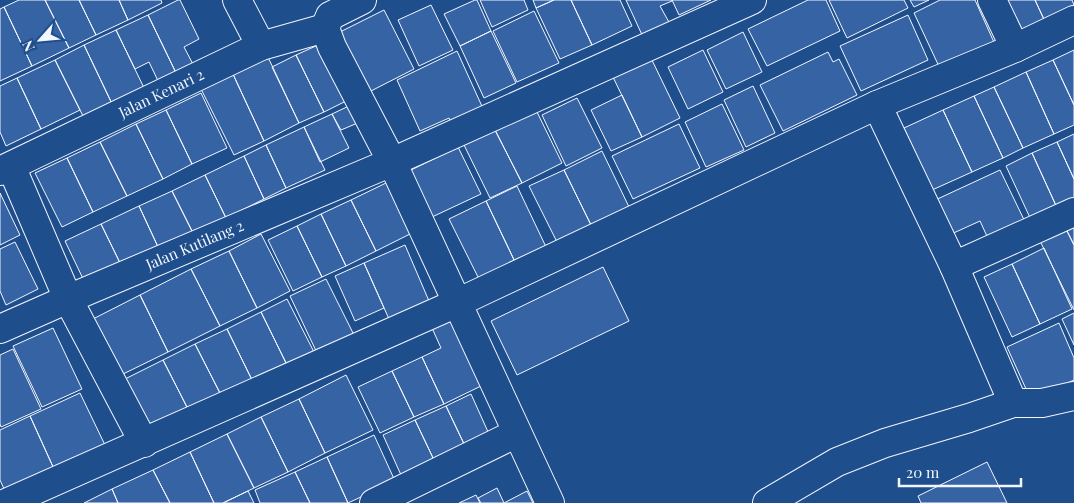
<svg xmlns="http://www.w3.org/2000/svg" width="1074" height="503" font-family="'Playfair Display',serif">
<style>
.building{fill:#3563a3;stroke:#f2f6ff}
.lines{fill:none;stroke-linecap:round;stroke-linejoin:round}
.minor-casing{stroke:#f2f6ff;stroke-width:30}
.minor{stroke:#1f4e8c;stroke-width:28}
.labels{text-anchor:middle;stroke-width:4;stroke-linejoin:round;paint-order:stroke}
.street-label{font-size:15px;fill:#f2f6ff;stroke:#1f4e8c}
</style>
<rect width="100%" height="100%" fill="#1f4e8c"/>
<path class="building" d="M19,0h26l24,48 -37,18 -28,-59z
M45,0h34l17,35 -27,13z
M79,0h40l9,20 -32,15z
M119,0h42l1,3 -34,17z
M178,0h2l19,39 -15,8 11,21 -17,9 -30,-62z
M475,0h2l14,31 -31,15 -16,-32z
M480,0h44l4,10 -36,17z
M533,0h21l-18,8z
M554,0h17l21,45 -32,14 -24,-51z
M571,0h49l12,26 -40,19z
M626,0h46v1l-12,5 10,18 -27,13z
M672,0h39l-32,15z
M808,0h18l14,31 -73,35 -19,-37z
M829,0h75l4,8 -61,30z
M910,0h19l-15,7z
M940,0h35l22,49 -54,26 -29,-62z
M996,0h39l13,28 -32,14z
M1035,0h37l2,5v10l-26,13z
M431,5l22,45 -34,16 -21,-46z
M4,7l28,59 -32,15v-72z
M384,10l30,59 -45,23 -29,-60z
M534,11l25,52 -42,19 -24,-51z
M148,15l30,62 -18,8 -11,-23 -14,7 -19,-39z
M908,15l20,45 -67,31 -21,-45z
M116,30l31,64 -32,16 -31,-65z
M491,31l25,52 -32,15 -24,-52z
M743,32l19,40 -36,17 -19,-39z
M84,45l31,65 -28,14 -32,-64z
M318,45l28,56 -22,11 -28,-57z
M703,50l20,42 -35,17 -20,-42z
M1074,50v55l-21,-45z
M457,51l28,62 -32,15 -4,-10 -29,13 -23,-51z
M828,52l5,10 6,-3 18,36 -74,36 -23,-46z
M267,55l32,68 -35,18 -32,-69z
M296,55l28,57 -25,11 -27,-56z
M650,56l30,62 -38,19 -30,-62z
M55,60l25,50 -39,19 -24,-51z
M1053,60l21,45v20l-20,9 -28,-62z
M232,72l32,69 -30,14 -34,-68z
M1026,72l28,62 -31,14 -29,-61z
M17,78l24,51 -35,17 -6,-14v-46z
M753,86l22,47 -29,14 -22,-47z
M994,87l29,61 -20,10 -29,-62z
M201,93l26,55 -35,16 -26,-54z
M622,95l20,42 -31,14 -20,-41z
M974,96l29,62 -31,14 -29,-62z
M577,98l25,50 -36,18 -24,-51z
M722,104l22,46 -38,17 -21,-45z
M351,105l9,17 -19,8 -9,-16z
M166,110l26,54 -29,15 -27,-55z
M536,110l26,53 -40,20 -27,-53z
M943,110l29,62 -40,18 -28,-62z
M332,114l17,34 -29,14 -16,-35z
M136,124l27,55 -36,17 -27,-54z
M679,124l21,44 -67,31 -21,-43z
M304,127l21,43 -39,18 -20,-43z
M495,130l27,53 -32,15 -26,-53z
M1074,134v45l-17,-37z
M100,142l27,54 -34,16 -26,-54z
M1057,142l17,37v24l-16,7 -26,-57z
M266,145l20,43 -22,11 -20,-43z
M458,147l23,47 -49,23 -23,-46z
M602,151l28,58 -38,18 -28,-57z
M1032,153l26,57 -26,12 -26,-56z
M244,156l20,43 -38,19 -21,-43z
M67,158l26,54 -31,15 -27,-54z
M564,170l28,57 -34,17 -29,-58z
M1000,170l28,58 -37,17 -11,-24 -33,15 -16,-34z
M205,175l21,43 -33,15 -21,-42z
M386,183l24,51 -34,17 -25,-51z
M517,186l30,63 -31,15 -30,-63z
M172,191l21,42 -34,16 -20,-43z
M0,193l20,42 -20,10z
M351,200l25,51 -30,15 -25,-52z
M486,201l30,63 -36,17 -31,-62z
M139,206l20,43 -37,18 -21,-43z
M321,214l25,52 -24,11 -25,-51z
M101,224l21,43 -36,18 -21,-44z
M1074,225v20l-8,-16z
M297,226l25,51 -29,14 -25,-51z
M1066,229l8,16v65l-34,-69z
M261,234l29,57 -33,17 -28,-57z
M15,242l23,47 -32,16 -6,-14v-42z
M405,245l24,56 -40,18 -25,-56z
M1044,248l28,61 -32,15 -28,-60z
M229,251l28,57 -37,18 -29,-57z
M364,263l20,45 -29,13 -20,-45z
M1012,264l28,60 -28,13 -28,-60z
M603,267l26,54 -112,54 -26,-54z
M191,269l29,57 -52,26 -28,-57z
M326,279l29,58 -37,18 -28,-59z
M140,295l28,57 -49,24 -28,-56z
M287,299l28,55 -27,13 -27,-55z
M261,312l27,55 -34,17 -27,-55z
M1074,313v32l-12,-26z
M450,318l31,68 -37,18 -22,-47 19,-9 -9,-20z
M1059,323l15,35v22l-43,20 -24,-53z
M53,328l29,61 -40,18 -29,-61z
M227,329l27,55 -31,15 -28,-55z
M195,344l28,55 -32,16 -28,-55z
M13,349l28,60 -40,18 -1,-3v-69z
M422,357l22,47 -30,13 -22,-46z
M163,360l28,55 -39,20 -27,-56z
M392,371l22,46 -34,16 -22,-46z
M346,375l27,55 -48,23 -26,-54z
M80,393l25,52 -51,24 -24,-53z
M471,394l18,40 -24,12 -19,-40z
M299,399l26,54 -37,19 -27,-55z
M446,406l19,40 -31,14 -19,-40z
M30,416l24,53 -49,22 -5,-11v-50z
M261,417l27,55 -34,16 -27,-54z
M415,420l19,40 -33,15 -18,-40z
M227,434l27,54 -31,15h-9l-24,-51z
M374,435l21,46 -47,22 -21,-46z
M190,452l24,51h-44l-17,-33z
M327,457l21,46h-38l-15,-31z
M987,462l20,41h-86l-3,-7z
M153,470l17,33h-52l-6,-14z
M295,472l15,31h-50l-5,-13z
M497,488l7,15 23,-12 6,12h-52l-3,-5z
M112,489l6,14h-34z
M248,491l6,12h-31z
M476,495l4,8h-21z"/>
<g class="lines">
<defs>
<g id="minor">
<path d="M237,0l24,46"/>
<path d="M362,0l-32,16 -5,12 7,19 60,115 158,341"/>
<path d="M992,0l23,48"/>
<path d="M877,105l77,161 120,-54"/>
<path d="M11,166l57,133 76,144"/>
<path id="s1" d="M0,171l261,-125 64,-18"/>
<path d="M954,266l59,137"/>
<path id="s2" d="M0,329l68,-30 324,-137 360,-162"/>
<path d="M6,503l451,-200 420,-198 138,-57 59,-28"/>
<path d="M374,503l143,-70"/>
<path d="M767,503l70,-41 48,-19 84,-25 44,-15h29l32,-7"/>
</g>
</defs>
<use href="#minor" class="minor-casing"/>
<use href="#minor" class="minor"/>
</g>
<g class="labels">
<g class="street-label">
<text dy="5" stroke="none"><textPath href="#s1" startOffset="179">Jalan Kenari 2</textPath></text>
<text dy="5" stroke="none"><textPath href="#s2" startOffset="212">Jalan Kutilang 2</textPath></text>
</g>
</g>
<g transform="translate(40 40) rotate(243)" stroke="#1f4e8c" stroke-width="4" paint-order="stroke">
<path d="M0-4L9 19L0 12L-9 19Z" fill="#f2f6ff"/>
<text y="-8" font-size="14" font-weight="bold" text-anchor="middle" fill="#f2f6ff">N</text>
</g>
<path d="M899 478v8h122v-8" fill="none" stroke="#f2f6ff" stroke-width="2.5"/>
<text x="906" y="478" font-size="15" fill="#f2f6ff" stroke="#1f4e8c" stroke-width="4" paint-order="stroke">20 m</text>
</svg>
